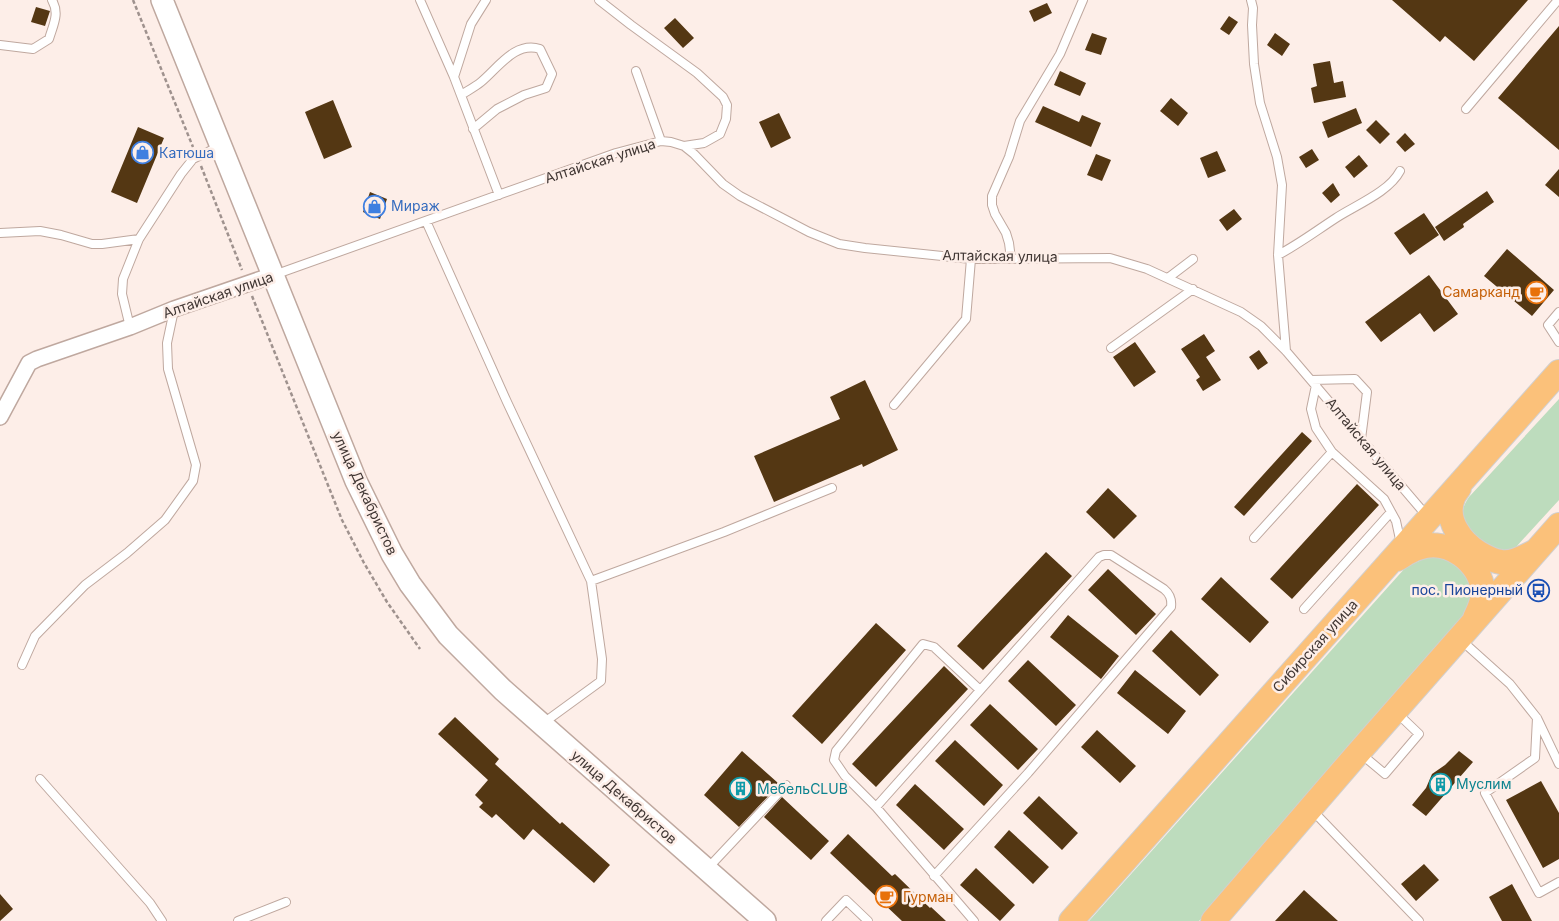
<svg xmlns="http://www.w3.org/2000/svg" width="1559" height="921" font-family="Inter,sans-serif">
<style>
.green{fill:#bddcbd}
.building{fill:#543713}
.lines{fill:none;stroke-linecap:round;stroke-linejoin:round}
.service-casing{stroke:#bfa89f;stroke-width:10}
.minor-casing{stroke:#bfa89f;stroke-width:18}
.secondary-casing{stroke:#bfa89f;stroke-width:24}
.primary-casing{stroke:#d1cfce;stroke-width:26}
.path{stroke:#9f928e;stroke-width:2.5;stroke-dasharray:4 2.5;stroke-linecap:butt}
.service{stroke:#fff;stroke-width:8}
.minor{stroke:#fff;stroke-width:15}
.secondary{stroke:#fff;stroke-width:21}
.primary{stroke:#fbc17a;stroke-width:24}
.labels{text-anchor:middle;stroke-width:5;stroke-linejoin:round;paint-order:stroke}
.shop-label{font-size:14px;fill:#366cbe;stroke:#fdeee8;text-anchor:start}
.street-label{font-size:14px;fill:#413734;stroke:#fdeee8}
.food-label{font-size:14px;fill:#c56008;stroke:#fdeee8;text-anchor:end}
.transit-label{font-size:14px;fill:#164399;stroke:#fdeee8;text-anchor:end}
.culture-label{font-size:14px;fill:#0d838f;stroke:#fdeee8;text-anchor:start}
</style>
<rect width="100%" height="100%" fill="#fdeee8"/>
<path class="green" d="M1559,399v101l-43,47c-5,2 -9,4 -15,4 -14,-1 -37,-21 -38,-36 -1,-6 2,-12 6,-18z
M1441,556l13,5 19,25 -2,25 -272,310h-110l317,-354 20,-9z"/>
<path class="building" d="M1392,0h136l-54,61 -29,-25 -5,6z
M1047,3l5,10 -18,9 -5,-11z
M36,7l14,4 -5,15 -14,-4z
M1229,16l9,6 -9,13 -9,-6z
M675,18l19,20 -11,10 -19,-20z
M1559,26v124l-61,-52z
M1092,33l15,5 -6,17 -16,-5z
M1275,33l15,11 -8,12 -15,-11z
M1330,61l4,22 9,-2 3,16 -32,6 -3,-15 6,-2 -4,-22z
M1060,71l26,12 -6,13 -26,-11z
M1171,98l17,15 -10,13 -18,-15z
M333,100l19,47 -28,12 -19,-47z
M1043,106l36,16 3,-7 19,8 -10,24 -56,-25z
M1356,108l6,15 -34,15 -6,-16z
M779,113l12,25 -20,10 -12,-26z
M1376,120l14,14 -10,10 -14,-14z
M138,127l26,11 -27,65 -26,-11z
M1405,133l10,11 -10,8 -9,-10z
M1312,149l7,11 -13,8 -7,-11z
M1217,151l9,20 -18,7 -8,-20z
M1096,154l15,6 -9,21 -15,-6z
M1359,155l9,11 -14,12 -9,-11z
M1559,169v28l-14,-12z
M1333,183l7,12 -9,8 -9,-10z
M1487,191l7,11 -31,22 1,3 -20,14 -9,-14z
M370,192l17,7 -7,20 -17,-7z
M1234,209l8,10 -15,12 -8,-11z
M1424,213l15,22 -29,20 -16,-22z
M1507,249l47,41 -22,26 -48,-40z
M1429,275l29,39 -24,18 -14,-19 -39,29 -16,-20z
M1204,334l11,17 -9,6 15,23 -18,11 -7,-11 4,-3 -19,-28z
M1135,342l21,30 -22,15 -21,-30z
M1259,350l9,13 -10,7 -9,-13z
M865,380l33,70 -35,17 -1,-3 -88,38 -20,-46 86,-37 -10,-22z
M1302,432l10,9 -68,75 -10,-9z
M1357,484l22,21 -87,94 -22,-20z
M1108,488l29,28 -23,23 -28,-27z
M1046,552l26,24 -89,94 -26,-24z
M1108,569l48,45 -20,21 -48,-45z
M1221,577l48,45 -19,21 -49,-44z
M1068,615l51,41 -18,23 -51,-42z
M876,623l30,27 -84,94 -30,-28z
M1171,630l48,45 -19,21 -48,-45z
M1028,660l48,45 -20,21 -48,-45z
M944,666l24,23 -92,98 -24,-23z
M1135,670l51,41 -18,23 -51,-41z
M990,704l48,45 -20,21 -48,-45z
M455,717l44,42 -4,5 65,60 2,-2 48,43 -16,18 -61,-54 -9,11 -28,-26 -4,4 -13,-11 4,-4 -8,-8 13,-15 -50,-46z
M1097,730l39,36 -16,17 -39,-36z
M955,740l48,45 -19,21 -49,-45z
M742,751l36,32 -4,7 -35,37 -35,-32z
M1459,751l14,11 -47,54 -14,-11 14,-17 6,-14 13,-9z
M1541,781l18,32v46l-16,9 -37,-68z
M915,784l49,45 -20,21 -48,-45z
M1039,796l39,37 -16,17 -39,-37z
M782,797l47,44 -18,19 -47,-43z
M1009,830l40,37 -16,17 -39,-37z
M848,834l44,42 3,-2 35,34 1,-1 15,14h-44l-72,-68z
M1424,864l15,16 -23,21 -15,-17z
M976,868l39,37 -15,16 -40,-36z
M1512,884l20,37h-30l-13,-24z
M1304,890l34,31h-63z
M0,894l13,15 -13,12z"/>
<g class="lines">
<defs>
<path id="service" d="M420,0l34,77 45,118
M599,0l32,25 66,48 26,24 4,8 -1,14 -6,15 -16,9 -20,3
M1251,0l2,8 -1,17 2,39 6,39 17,54 5,28 -4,70 8,96
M0,45l33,4 16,-10c4,-14 11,-25 3,-39
M636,71l25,70
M454,77l17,-53 15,-24
M461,95c6,-4 14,-8 20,-13 17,-14 34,-41 59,-33l12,25 -6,14 -22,7 -27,14 -24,20
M1466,109l92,-109
M426,221l81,181 84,179 133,-49 108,-44
M0,233l40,-2 21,4 31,9h10l37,-5
M1278,255c21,-11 38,-24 58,-37 20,-13 53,-26 64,-47
M1011,259l-2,-16 -3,-10 -11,-19 -3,-9v-9l17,-39 11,-36 40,-67 23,-54
M274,275l342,-122 45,-12 10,1 13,4 10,8 29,30 17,12 69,36 30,12 26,4 106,11 139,-1 37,11 94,43 20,14 25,25 140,164
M1168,278l25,-19
M1559,312l-11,13 11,17
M130,327l-8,-33 1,-15 16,-40 42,-65 12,-15 27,-13
M1111,348l82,-59
M1311,380l44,-1 12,13 -6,47
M1316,385l-5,24 5,19 16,24
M894,405l72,-86 5,-60
M1254,538l78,-86 52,47 12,22 5,23
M1304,609l87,-97
M1461,640l49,44 27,34 22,46
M22,665l13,-29 50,-51 42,-32 38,-33 28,-39 3,-16 -28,-96 -1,-26 7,-33
M1537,718l-2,40 -50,35 54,100 20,-11
M542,724l59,-43 1,-22 -11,-78
M1360,753l25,21 34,-40 -23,-22
M40,779l110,124 12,18
M876,807l-31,-31 -11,-16 2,-9 87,-107 11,3 46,43
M1312,810l107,111
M708,868l78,-83
M934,876l94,-103 143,-166c1,-8 -1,-13 -7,-18l-53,-34h-7l-5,2 -223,250 98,114
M238,921l48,-19
M826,921l20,-21 22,21"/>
<path id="minor" d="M0,417l29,-54 8,-4 93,-32 44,-18 99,-34"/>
<path id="secondary" d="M162,0l194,481 36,73 18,30 38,51 55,55 262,231"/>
<path id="primary" d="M1459,488c-2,3 -5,7 -6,10 -9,22 9,45 26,55 7,4 14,8 22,9 12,2 23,-5 33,-10
M1397,559c7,-4 14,-9 21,-11 30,-11 63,14 65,44 0,9 -4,18 -8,26
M1071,921l488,-549
M1213,921l146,-169 200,-227"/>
</defs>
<use href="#service" class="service-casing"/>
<use href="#minor" class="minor-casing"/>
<use href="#secondary" class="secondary-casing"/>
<use href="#primary" class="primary-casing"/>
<path class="path" d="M133,0l60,147
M201,166l41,104
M252,296l90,224 22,43 23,39 33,47"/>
<use href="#service" class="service"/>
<use href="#minor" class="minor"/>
<use href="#secondary" class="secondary"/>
<use href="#primary" class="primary"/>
</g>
<defs>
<symbol id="shop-ring" viewBox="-11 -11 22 22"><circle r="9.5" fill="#fdeee8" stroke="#3f7fe0" stroke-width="1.5"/><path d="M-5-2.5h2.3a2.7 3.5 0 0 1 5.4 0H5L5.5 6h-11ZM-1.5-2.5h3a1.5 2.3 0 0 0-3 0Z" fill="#3f7fe0"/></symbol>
<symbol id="cafe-ring" viewBox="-11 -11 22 22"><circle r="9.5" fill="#fdeee8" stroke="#e8710a" stroke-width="1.5"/><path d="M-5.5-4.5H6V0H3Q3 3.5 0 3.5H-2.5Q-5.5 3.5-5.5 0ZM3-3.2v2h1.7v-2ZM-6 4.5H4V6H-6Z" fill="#e8710a"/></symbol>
<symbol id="bus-ring" viewBox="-11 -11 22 22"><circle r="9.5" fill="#fdeee8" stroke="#1a4fb4" stroke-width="1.5"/><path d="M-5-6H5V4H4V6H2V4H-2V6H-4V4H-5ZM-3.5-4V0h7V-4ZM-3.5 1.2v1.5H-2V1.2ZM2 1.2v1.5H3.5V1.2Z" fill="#1a4fb4"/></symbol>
<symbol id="building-ring" viewBox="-11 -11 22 22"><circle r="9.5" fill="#fdeee8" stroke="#0f9aa8" stroke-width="1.5"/><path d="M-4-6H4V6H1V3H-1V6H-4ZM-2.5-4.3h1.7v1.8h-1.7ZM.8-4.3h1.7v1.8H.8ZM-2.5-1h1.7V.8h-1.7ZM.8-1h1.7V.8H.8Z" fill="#0f9aa8"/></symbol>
</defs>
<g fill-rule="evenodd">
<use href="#shop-ring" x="130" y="140" width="25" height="25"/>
<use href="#shop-ring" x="362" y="194" width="25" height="25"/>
<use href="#cafe-ring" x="1524" y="280" width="25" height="25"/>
<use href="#bus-ring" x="1526" y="578" width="25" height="25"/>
<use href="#building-ring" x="1428" y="772" width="25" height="25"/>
<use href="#building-ring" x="728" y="776" width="25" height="25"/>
<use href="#cafe-ring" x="874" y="884" width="25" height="25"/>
</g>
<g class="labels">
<g class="shop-label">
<text x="159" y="158">Катюша</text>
<text x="391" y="211">Мираж</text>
</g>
<g class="street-label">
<text transform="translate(600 161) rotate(-18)" y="5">Алтайская улица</text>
<text transform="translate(1000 256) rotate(1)" y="5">Алтайская улица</text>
<text transform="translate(218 295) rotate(-19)" y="5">Алтайская улица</text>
<text transform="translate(1366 444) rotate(50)" y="5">Алтайская улица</text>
<text transform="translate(365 493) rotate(65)" y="5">улица Декабристов</text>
<text transform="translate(1315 646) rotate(-48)" y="5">Сибирская улица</text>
<text transform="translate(624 797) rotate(41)" y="5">улица Декабристов</text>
</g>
<g class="food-label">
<text x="1520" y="297">Самарканд</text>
<text x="903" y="902" text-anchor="start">Гурман</text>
</g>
<g class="transit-label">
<text x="1523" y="595">пос. Пионерный</text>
</g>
<g class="culture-label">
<text x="1456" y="789">Муслим</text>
<text x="757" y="794">МебельCLUB</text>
</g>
</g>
</svg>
